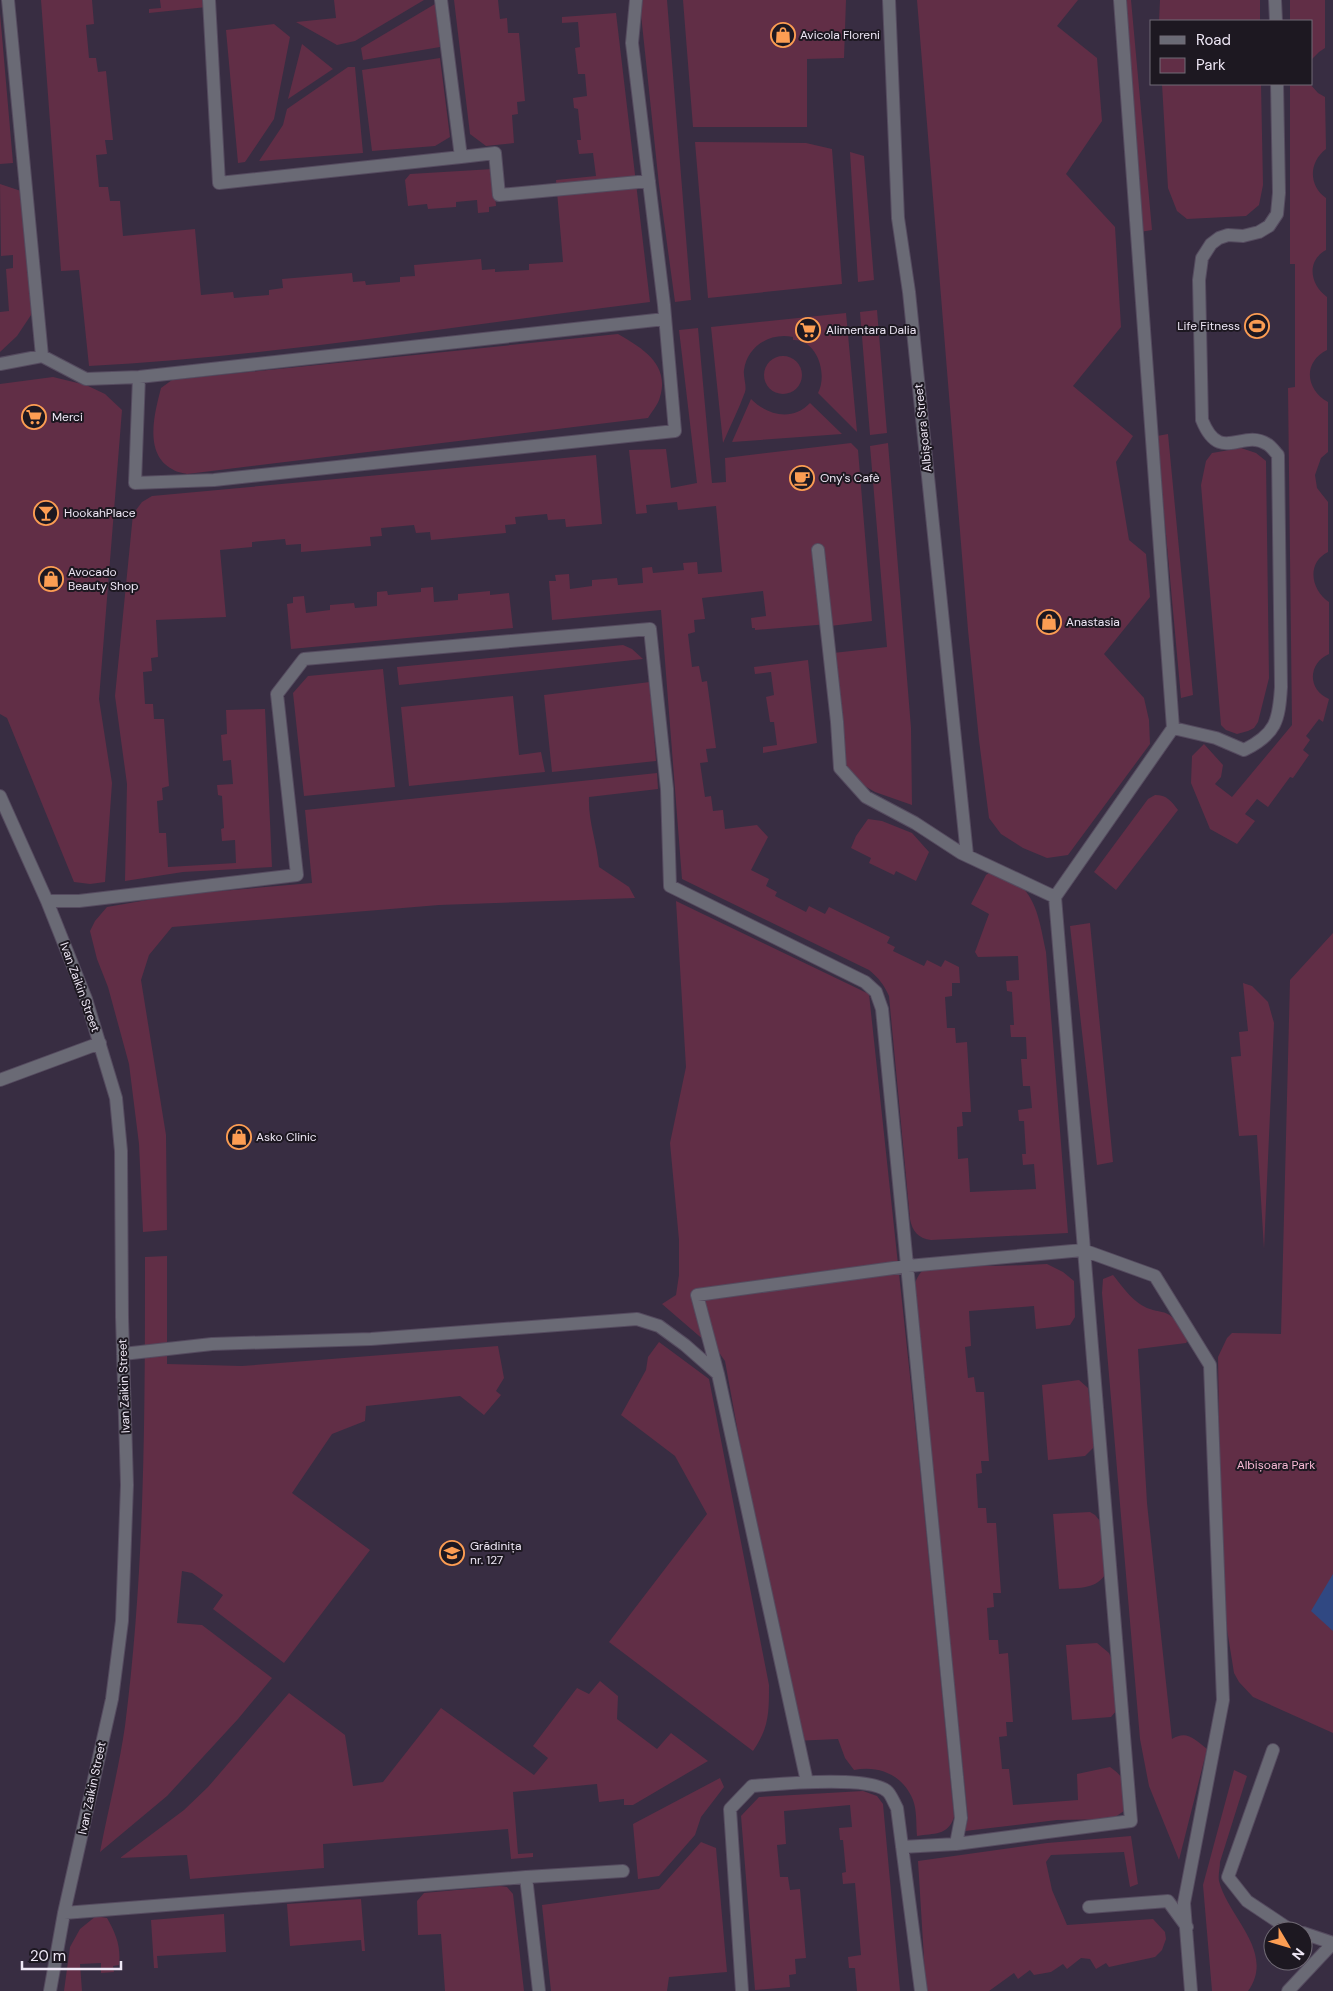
<svg xmlns="http://www.w3.org/2000/svg" width="1333" height="1991" font-family="'DM Sans',sans-serif">
<style>
.green{fill:#612e46}
.water{fill:#304882}
.lines{fill:none;stroke-linecap:round;stroke-linejoin:round}
.minor-casing{stroke:#554b5f;stroke-width:14}
.minor{stroke:#6a6a75;stroke-width:12}
.labels{text-anchor:middle;stroke-width:4;stroke-linejoin:round;paint-order:stroke}
.poi-label{font-size:12px;fill:#eee7f5;stroke:#1d1821;text-anchor:start}
.street-label{font-size:12px;fill:#eee7f5;stroke:#1d1821}
.park-label{font-size:12px;fill:#f7b9d4;stroke:#1d1821}
</style>
<rect width="100%" height="100%" fill="#382d42"/>
<path class="green" d="M41,0h51l2,24 -8,1 3,33h7l2,14 8,-1 7,69h-8l2,14 -11,1 3,32h9l2,14h10l3,35 72,-7 6,66 32,-3 1,6 35,-3v-5l14,-2 -1,-9 70,-6 1,9 12,-1 1,4 34,-3v-5l15,-1 -1,-11 67,-6 1,11 13,-1v3l34,-2v-6l34,-2 -7,-82 40,-4 -3,-23 -14,1 -2,-14h4l-3,-31 -4,-1 -1,-10 14,-2 -2,-22h-7l-3,-26 5,-1 -2,-25 -16,1v-6l54,-4 34,289c-187,23 -373,54 -561,64l-10,-96 -18,1z
M160,0h46l1,7 -58,6v-4l12,-1z
M334,0h90l-69,41 -18,4 -41,-23 40,-4z
M454,0h44l2,19 7,-1 1,15h11l6,68 -8,1 1,12 -6,1 2,28 -28,3 -16,-12z
M642,0h25l24,300 -16,2 -16,-117 -19,-180z
M683,0h163l-2,58 -37,1v68h-114z
M917,0h161l-21,26 40,32 5,63 -36,53 49,53 6,100 -48,59 60,50 -17,26 13,78 17,14 4,43 -46,57 40,44 5,22 1,24 -82,111 -21,3 -24,-10 -22,-14 -12,-16 -10,-78 -11,-110z
M1122,0h9l21,230 -12,2z
M1160,0h100v21h-101z
M1290,0h35v48l-6,4 -7,7v-38h-22z
M435,4l5,43 -77,13 -2,-12z
M0,13l13,150 -13,1z
M274,24l16,13 -16,82 -29,43 -7,1 -12,-133z
M302,44l31,25 -45,30z
M440,58l10,79 -15,9 -63,5 -10,-81z
M348,67h7l8,86 -104,8 24,-36 4,-16z
M1162,84h99l2,101 -4,20 -13,11 -59,3 -10,-8 -9,-23z
M1290,84h20l8,9 7,4 1,52c-17,13 -18,36 0,49v52c-20,11 -16,35 1,47v53c-24,12 -22,39 1,52v50l-7,6 -6,17 2,13 11,14v50c-22,11 -17,38 1,50v52c-21,9 -22,36 0,45l-6,23 -4,-3 -13,17 4,4 -7,10 6,5 -16,23 -3,-1 -22,30 -11,-8 -12,15 10,7 -18,23 -27,-15 -19,-46 1,-27 12,-12 19,21 -2,12 -6,7 17,13 60,-72 -4,-337 7,-1v-123h-5z
M695,142l111,1 26,6 10,135 -134,14z
M850,152l14,4 10,124 -16,2z
M493,169l3,37 -7,1v5l-11,1 -1,-13 -21,2v5l-28,2 -1,-5 -19,2 -3,-26 5,-6z
M0,184l30,10 9,97 -8,24 -14,21 -17,16v-40l9,-1 -3,-42 7,-1v-13l-12,1z
M877,310l10,123 -17,2 -10,-123z
M846,313l11,119 -39,-39c10,-19 -1,-54 -25,-53v-3c-22,-5 -46,9 -49,33 -1,7 3,16 1,22 -6,17 -15,34 -22,51l-12,-116z
M698,328l14,155 14,-1 -1,-24 126,-15 7,7 14,171 -42,5 -1,-2 -74,6v-2h-3l-1,-10 15,-2 -3,-25 -61,7 3,21 -11,1 1,12 -7,2 4,33 7,-1 3,16 5,-1 9,67 -10,1 2,13 -8,1 5,34 6,-1 2,15 10,-1 2,19 32,-4 11,12 -17,33 18,9 -3,7 11,6 -2,4 31,16 3,-6 16,8 4,-7 61,30 -3,6 8,4 -2,4 31,15 3,-6 14,7 4,-7 14,7 1,16h-8v13l-7,1 2,31h8l1,15 11,-1 4,70h-9l1,14 -6,1 1,32 10,-1 2,34 66,-3 -2,-25 -11,1 -1,-11h4l-2,-33h-5l-1,-11 14,-2 -2,-22h-7l-2,-27h6l-1,-22h-15l-1,-12h4l-2,-33 -5,-1 -1,-10 13,-1 -1,-24 -40,1 -3,-5 14,-38 -18,-10 15,-29 6,-4c43,11 46,43 54,81l22,281 -137,7c-12,-1 -19,-9 -21,-21l-21,-223c-5,-11 -10,-18 -20,-26l-187,-91 -21,-269 -109,10 -3,-39h7l-1,-6 14,-1 1,15 22,-3v-6l25,-2 1,7 25,-2 -1,-15 10,-1 1,6 31,-3 -1,-7 14,-1 1,12 24,-2 -6,-66 -38,4 -1,-8 -31,3 1,8 -11,1 -7,-64 37,-1 5,39 26,-5 -18,-153z
M618,334c24,14 52,30 42,63 -2,8 -8,14 -12,21l-461,56c-4,-1 -11,-2 -15,-5 -29,-16 -17,-57 -11,-81l11,-8z
M764 375a19 19 0 1 1 38 0a19 19 0 1 1-38 0Z
M53,377l33,8 19,9 17,16 -23,289 13,84 -7,99 -15,2 -16,-2 -67,-164 -7,-4v-330z
M751,399c16,16 41,23 59,4l32,31 -110,8z
M1168,434l25,261 -12,3 -24,-262z
M888,443l23,285 1,77 -37,-13 -31,-18 -11,-121 54,-6 -17,-201z
M1241,448l15,5 10,8 3,217 -11,44 -4,6 -6,3 -11,3 -11,-4 -5,-5 -20,-240 5,-24 6,-8z
M596,455l6,69 -36,3 -1,-8 -17,1 -1,-6 -32,3 1,7 -11,1 1,8 -75,7 -1,-8 -14,1 -2,-8 -33,3 1,8 -12,1 1,9 -70,6v-8l-15,1 -1,-6 -33,3v5l-32,3 6,67 -70,3 2,37 -7,1 1,13 -9,1 2,32h8l1,15h10l5,67 -7,2 1,12 -6,1 2,32h7l2,34 68,-4 -1,-23 -13,1 -1,-12 3,-1 -2,-32 -4,-1 -1,-10 16,-1 -2,-24 -8,1 -2,-26 6,-1 -1,-24 39,-1 7,158 -89,5 -58,9 2,-97 -12,-88 18,-182 9,-12 10,-6z
M433,587l1,15 24,-2v-6l32,-3v4l19,-2 4,35 -222,21 -4,-45 6,-1v-6l11,-1 2,17 24,-3v-5l24,-2 1,5 22,-2v-14l10,-1 1,4 33,-3v-4z
M623,645l9,4 11,10 -244,26 -2,-18z
M808,660l9,83 -54,10v-6l14,-2 -3,-23h-4l-4,-25 8,-2 -3,-23 -16,2 -1,-7z
M383,669l12,118 -91,9 -11,-103 15,-17z
M650,682l6,79 -104,11 -8,-77z
M513,696l6,59 22,-3 4,20 -136,14 -8,-79z
M657,773l1,16 -69,8c-1,24 8,46 10,70l30,20 6,11 -196,7 -267,22 -23,28 -8,25 25,155 1,95 -24,2 -4,-88 -10,-80 -21,-77 -11,-28 -7,-28 5,-10 12,-14 69,-12 136,-12 -7,-73z
M1155,795c12,0 16,6 23,15l-62,80 -22,-18 54,-73z
M868,819l14,2 30,12 17,19 -13,29 -20,-10 -2,4 -25,-12 2,-5 -20,-10 5,-12z
M676,901l193,93 50,466 35,357c-6,19 -20,16 -37,19 -1,-11 0,-26 -4,-36 -10,-25 -34,-35 -59,-30l-9,-12 -7,-19 -44,2 -69,-380 -5,-7 -58,-50 14,-9 3,-20v-35l-9,-97 16,-76z
M1090,923l23,239 -16,3 -27,-239z
M1333,933v800l-80,-36 -14,-15 -5,-9 -12,-75 -4,-241 9,-19 5,-5 49,1 9,-354z
M1243,983l9,3 16,16 6,21 -10,226 -7,-114 -18,1 -8,-79 10,-1 -2,-24 9,-1z
M167,1256v108l75,2 256,-20 6,32 -8,13 5,4 -17,20 -24,-19 -94,10 -1,15 -33,13 -40,59 78,57 -86,113 -71,-54 10,-14 -31,-22 -10,-2 -5,52 25,2 70,53 -34,41 -71,77 -67,56c8,-42 19,-84 25,-126 20,-156 20,-313 20,-469z
M1047,1264l16,8 11,9 1,36 -5,8 -34,4 -2,-23 -65,5 2,35 -6,1 3,31 6,-1 2,15h8l5,69h-8l1,12 -6,1 2,34h8l1,15h9l5,70h-8l1,14 -7,1 2,32h9l1,14 9,-1 5,69h-7l1,14 -8,1 3,32h7l4,36 65,-5 -1,-26 33,-7c20,14 16,22 14,44l-12,8 -55,1 -92,11 3,-13 -54,-533c3,-7 6,-14 13,-18 14,-6 43,-1 58,-1 21,0 41,-1 62,-2z
M1113,1275c10,12 21,29 37,34 8,3 16,2 22,8 7,6 12,15 17,22l-3,4 -48,6 9,154 25,236c15,-9 22,0 35,10l-28,111 -30,-74 -9,-47 -38,-446 1,-14z
M659,1342l50,37 60,306c0,28 0,43 -16,66l-144,-109 98,-128 -32,-58 -54,-41 25,-45 2,-13z
M1079,1380l9,8 6,48 -1,12 -8,8 -37,4 -6,-75z
M1090,1512l5,3 5,6 5,54c-10,15 -30,13 -46,14l-6,-75z
M1097,1643l12,10 3,7 5,50 -6,7 -39,3 -6,-75z
M600,1681l18,15 -1,23 40,30 14,-16 37,28 -75,44h-9v-6l-25,3 -2,-18 -84,8 5,62 15,-1v4l-22,2 -3,-30 -185,15 1,24 -134,11 -3,-24 -67,3 64,-48 24,-23 81,-94 56,42 8,51 30,-4 58,-74 93,67 14,-17 -15,-12 44,-58 12,6z
M1234,1770l13,6 -27,86c0,6 -2,13 -1,19 9,36 57,71 29,110h-36l-9,-106z
M720,1778l4,9 -23,30 -6,18 -36,41 -21,3 -5,-55z
M863,1791l14,5 6,8 17,187h-43l-2,-23h-6l-1,-11 13,-2 -6,-72 -12,1 -1,-11 4,-1 -3,-32h-3l-1,-12 13,-1 -2,-22 -66,6 2,33 -9,1 3,32h8l2,13 10,-1 6,69 -11,1 1,15 -7,1 1,12 -35,3 -14,-174 18,-19z
M1131,1836l7,48 -8,3 -6,-35 -73,3 -5,7 6,28 15,35 86,-6 12,13 1,7 -4,11 -7,7 -46,10 -3,-4 -10,6 -6,-10 -9,-1 -14,11 -4,-5 -12,8 -17,3 -4,-5 -12,9 -4,-6 -25,18h-63l-8,-130 129,-18z
M701,1842l15,6 11,124 -58,5 -2,14h-116l-9,-86 117,-16z
M500,1886l7,1 6,7 11,97h-79l-4,-57 -23,1 -1,-34 7,-8z
M361,1899l4,52h-3l-1,-11 -71,6 -3,-42z
M224,1914l2,38 -69,4 1,12h-4l-3,-48z
M96,1916l11,2c9,16 14,28 12,47l-6,1 1,6 -13,1v-10l-21,1 2,27h-18l6,-44 10,-18z"/>
<path class="water" d="M1333,1574v57l-22,-20z"/>
<g class="lines">
<defs>
<path id="minor" d="M8,0l34,356
M209,0l10,183 242,-26 -20,-157
M889,0l9,218 11,74 58,563
M1275,0l1,21
M461,157l34,-4 4,42 150,-14
M0,364l42,-8 44,23 53,-2 526,-58
M139,377l-4,106 79,-3 461,-49 -11,-126 -32,-262 4,-43
M818,550l19,172 3,46 26,29 49,26 46,30 94,44
M1173,728l43,10 28,12c32,-16 35,-29 37,-63l-3,-232c-3,-3 -7,-9 -11,-11 -25,-16 -47,21 -65,-24l-3,-140 3,-22 9,-14 8,-6 9,-3 15,1 16,-4 10,-6 8,-12 2,-21 -2,-109
M0,796l47,105 39,98 30,99 5,53 1,166 5,168 -5,136 -10,78 -48,214 -14,78
M47,901h32l218,-26 -20,-181 27,-35 346,-30 17,160 3,97 195,96 11,10 6,17 79,809 -5,26
M0,1080l100,-37
M123,1354l89,-10 159,-5 266,-20 22,7 26,19 33,29
M1273,1750l-45,127 19,24 42,28 7,2
M807,1782l-89,-408 -21,-79 211,-29 175,-16 72,26 55,89 13,335 -39,203 7,88
M902,1847l54,-3 175,-23 -76,-924 118,-169 -53,-728
M526,1877l97,-6
M1089,1907l79,-6 19,26
M64,1913l462,-36 13,114
M1303,1933l30,10
M742,1991l-12,-182 22,-23c27,-2 115,-11 135,5 4,3 7,12 10,17l24,183
M1288,1991l45,-48"/>
</defs>
<use href="#minor" class="minor-casing"/>
<use href="#minor" class="minor"/>
</g>
<defs>
<symbol id="shop-ring" viewBox="-11 -11 22 22"><circle r="9.5" fill="#1d1821" stroke="#fc9d53" stroke-width="1.5"/><path d="M-5-2.5h2.3a2.7 3.5 0 0 1 5.4 0H5L5.5 6h-11ZM-1.5-2.5h3a1.5 2.3 0 0 0-3 0Z" fill="#fc9d53"/></symbol>
<symbol id="stadium-ring" viewBox="-11 -11 22 22"><circle r="9.5" fill="#1d1821" stroke="#fc9d53" stroke-width="1.5"/><path d="M0-5a6.5 5 0 1 0 0 10a6.5 5 0 1 0 0-10ZM-3.5-1.8h7v3.6h-7Z" fill="#fc9d53"/></symbol>
<symbol id="supermarket-ring" viewBox="-11 -11 22 22"><circle r="9.5" fill="#1d1821" stroke="#fc9d53" stroke-width="1.5"/><path d="M-6-5.5h2.5l.6 2H6L4.5 2H-2.5L-4.4-4H-6ZM-1.5 3.2a1.3 1.3 0 1 0 .1 0ZM3 3.2a1.3 1.3 0 1 0 .1 0Z" fill="#fc9d53"/></symbol>
<symbol id="cafe-ring" viewBox="-11 -11 22 22"><circle r="9.5" fill="#1d1821" stroke="#fc9d53" stroke-width="1.5"/><path d="M-5.5-4.5H6V0H3Q3 3.5 0 3.5H-2.5Q-5.5 3.5-5.5 0ZM3-3.2v2h1.7v-2ZM-6 4.5H4V6H-6Z" fill="#fc9d53"/></symbol>
<symbol id="bar-ring" viewBox="-11 -11 22 22"><circle r="9.5" fill="#1d1821" stroke="#fc9d53" stroke-width="1.5"/><path d="M-6-5H6L.8 .8V4.5H3.5V6h-7V4.5H-.8V.8Z" fill="#fc9d53"/></symbol>
<symbol id="school-ring" viewBox="-11 -11 22 22"><circle r="9.5" fill="#1d1821" stroke="#fc9d53" stroke-width="1.5"/><path d="M0-5L7-2L0 1L-7-2ZM-4 1L0 2.5L4 1V4Q0 6-4 4Z" fill="#fc9d53"/></symbol>
</defs>
<g fill-rule="evenodd">
<use href="#shop-ring" x="769" y="21" width="28" height="28"/>
<use href="#stadium-ring" x="1243" y="312" width="28" height="28"/>
<use href="#supermarket-ring" x="794" y="316" width="28" height="28"/>
<use href="#supermarket-ring" x="20" y="403" width="28" height="28"/>
<use href="#cafe-ring" x="788" y="464" width="28" height="28"/>
<use href="#bar-ring" x="32" y="499" width="28" height="28"/>
<use href="#shop-ring" x="37" y="565" width="28" height="28"/>
<use href="#shop-ring" x="1035" y="608" width="28" height="28"/>
<use href="#shop-ring" x="225" y="1123" width="28" height="28"/>
<use href="#school-ring" x="438" y="1539" width="28" height="28"/>
</g>
<g class="labels">
<g class="poi-label">
<text x="800" y="39">Avicola Floreni</text>
<text x="1240" y="330" text-anchor="end">Life Fitness</text>
<text x="826" y="334">Alimentara Dalia</text>
<text x="52" y="421">Merci</text>
<text x="820" y="482">Ony's Cafè</text>
<text x="64" y="517">HookahPlace</text>
<text x="68" y="576">Avocado<tspan x="68" dy="14">Beauty Shop</tspan></text>
<text x="1066" y="626">Anastasia</text>
<text x="256" y="1141">Asko Clinic</text>
<text x="470" y="1550">Grădinița<tspan x="470" dy="14">nr. 127</tspan></text>
</g>
<g class="street-label">
<text transform="translate(923 428) rotate(-96)" y="4">Albișoara Street</text>
<text transform="translate(80 987) rotate(70)" y="4">Ivan Zaikin Street</text>
<text transform="translate(124 1386) rotate(-92)" y="4">Ivan Zaikin Street</text>
<text transform="translate(92 1788) rotate(-78)" y="4">Ivan Zaikin Street</text>
</g>
<g class="park-label">
<text x="1276" y="1469">Albișoara Park</text>
</g>
</g>
<rect x="1150" y="20" width="162" height="65" fill="#1d1821" stroke="#716b76"/>
<rect x="1160" y="36" width="25" height="8" fill="#6a6a75" stroke="#716b76"/>
<text x="1196" y="45" font-size="15" fill="#eee7f5">Road</text>
<rect x="1160" y="58" width="25" height="15" fill="#612e46" stroke="#716b76"/>
<text x="1196" y="70" font-size="15" fill="#eee7f5">Park</text>
<g transform="translate(1288 1946) rotate(128)"><circle r="24" fill="#1d1821" stroke="#716b76"/>
<path d="M0-4L9 19L0 12L-9 19Z" fill="#fc9d53"/>
<text y="-8" font-size="14" font-weight="bold" text-anchor="middle" fill="#eee7f5">N</text>
</g>
<path d="M22 1961v8h99v-8" fill="none" stroke="#eee7f5" stroke-width="2.5"/>
<text x="30" y="1961" font-size="15" fill="#eee7f5" stroke="#1d1821" stroke-width="4" paint-order="stroke">20 m</text>
</svg>
